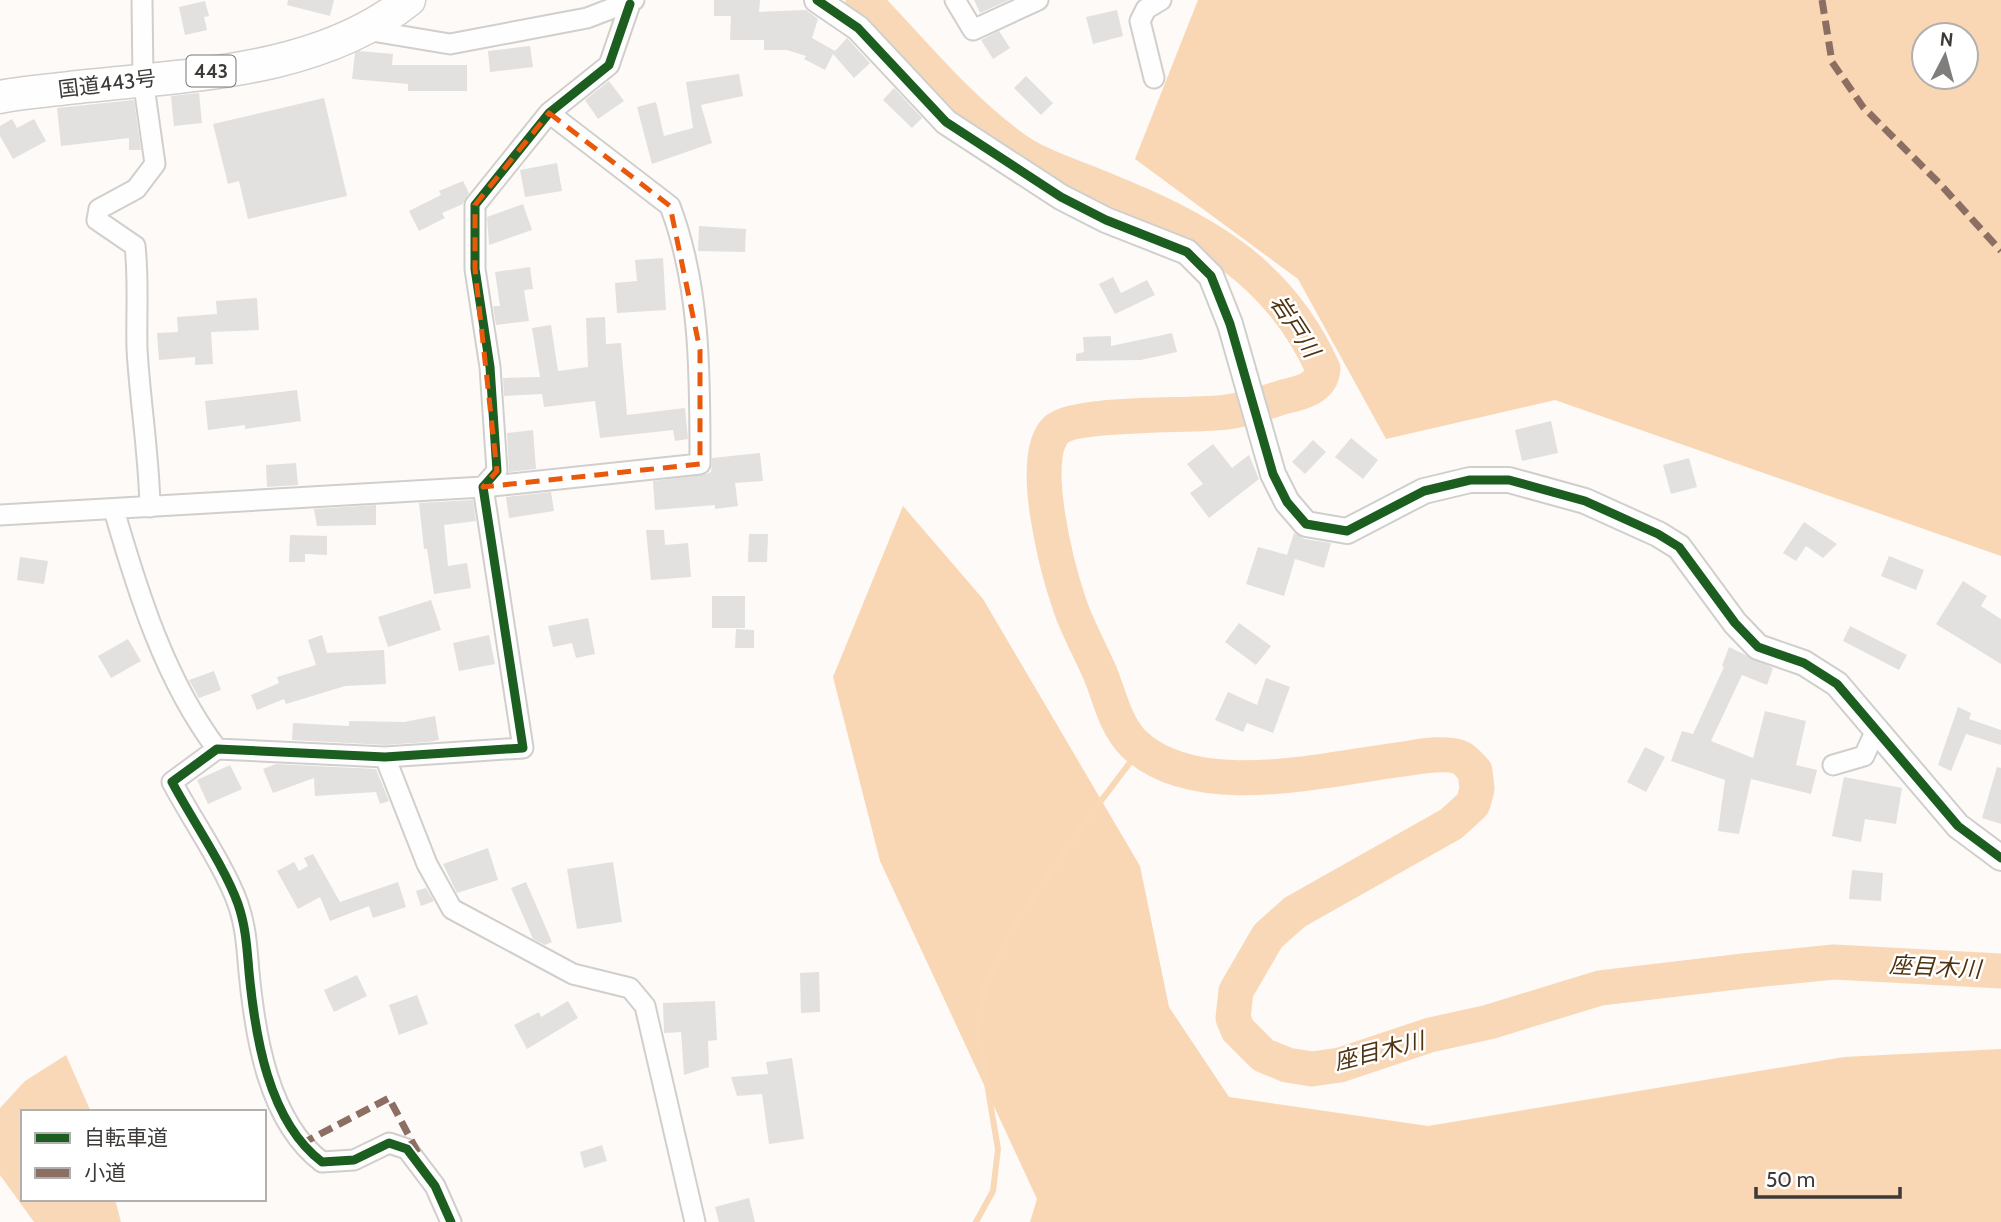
<svg xmlns="http://www.w3.org/2000/svg" width="2001" height="1222" font-family="Cabin,'Noto Sans JP',sans-serif">
<style>
.forest{fill:#f9d7b4;fill-rule:evenodd}
.water{fill:#f9d8b8}
.lines{fill:none;stroke-linecap:round;stroke-linejoin:round}
.stream{stroke:#f9d8b8;stroke-width:6}
.river{stroke:#f9d8b8;stroke-width:35}
.building{fill:#e3e1df}
.minor-casing{stroke:#d1cfcc;stroke-width:23}
.tertiary-casing{stroke:#d1cfcc;stroke-width:28}
.trunk-casing{stroke:#d1cfcc;stroke-width:35}
.minor{stroke:#fffefe;stroke-width:19}
.tertiary{stroke:#fffefe;stroke-width:24}
.trunk{stroke:#fffefe;stroke-width:32}
.quiet{stroke:#8d6e63;stroke-width:7;stroke-dasharray:14 7;stroke-linecap:butt}
.cycleway-casing{stroke:#fff;stroke-width:13}
.cycleway{stroke:#1b5e20;stroke-width:9}
.marked{fill:none;stroke:#e8590c;stroke-width:5;stroke-dasharray:14 9;stroke-linejoin:round}
.labels{text-anchor:middle;stroke-width:5;stroke-linejoin:round;paint-order:stroke}
.shield{fill:#fff;stroke:#777573;stroke-width:2}
.shield-label{font-size:19px;font-weight:bold;fill:#3d3a37}
.street-label{font-size:21px;fill:#3d3a37;stroke:#fff}
.water-label{font-size:23px;font-style:italic;fill:#503311;stroke:#fff}
</style>
<rect width="100%" height="100%" fill="#fdfaf8"/>
<path class="forest" d="M1198,0h803v556l-446,-156 -169,39 -88,-160 -163,-120zM1924,35h42v42h-42z
M903,506l80,93 157,267 29,141 60,90 199,29 416,-69 157,-8v173h-971l7,-23 -157,-338 -47,-184z"/>
<path class="water" d="M66,1055l25,57h-68v87h92l6,23h-87l-34,-47v-67l25,-27z"/>
<g class="lines">
<path class="stream" d="M976,1222l17,-31 5,-42 -20,-119 6,-41 24,-53 77,-114 56,-74"/>
<path class="river" d="M863,0c48,49 92,105 148,146 26,20 62,30 92,43 97,39 175,80 220,180 -2,20 -23,24 -40,28 -18,6 -37,12 -56,15 -34,5 -153,-1 -172,19 -27,29 3,140 15,175 8,23 20,44 30,67 10,24 15,52 34,71 62,58 187,26 262,16 18,-2 45,-9 63,-3 6,2 11,9 16,14l2,18 -4,15 -22,20 -156,88 -27,24 -32,55 -3,27 5,12 25,25 24,10 25,4 28,-4 90,-30 59,-13 111,-34 144,-17 90,-9 167,9"/>
</g>
<path class="building" d="M288,0h46l-4,16 -43,-11z
M714,0h46l-1,12 47,-2 12,9 -6,19 23,13 12,-13 23,25 -16,15 -21,-24 -8,16 -21,-11 2,-3 -19,-6h-23v-10h-34l1,-24h-17z
M974,0h35l-29,13z
M205,1l4,15 -5,1 3,13 -22,5 -6,-28z
M1117,10l6,26 -30,8 -7,-27z
M999,31l11,17 -17,11 -12,-19z
M530,46l3,21 -43,5 -2,-21z
M359,51l34,3 -1,11h75v26h-59v-7l-56,-5 3,-26z
M739,74l4,22 -42,9 11,38 -60,21 -15,-57 19,-5 8,34 29,-8 -7,-46z
M1026,76l27,27 -12,12 -27,-27z
M609,81l15,20 -26,18 -13,-19z
M894,88l28,30 -10,10 -29,-28z
M199,93l3,30 -28,3 -3,-30z
M324,98l23,98 -99,23 -9,-38 -11,3 -15,-60z
M134,100l7,50h-12v-12l-68,8 -4,-38z
M12,119l5,9 17,-9 12,22 -33,18 -13,-23v-10z
M557,163l5,28 -37,6 -5,-27z
M463,181l6,12 -6,11 -21,9 3,5 -26,13 -10,-20 32,-16 -2,-4z
M523,204l9,26 -43,15 -2,-28z
M699,226l47,3 -1,23 -47,-1z
M663,258l3,52 -49,3 -2,-30 22,-2 -2,-21z
M530,267l3,22 -9,1 5,31 -33,4 -3,-19h7l-5,-34z
M1113,277l8,16 26,-13 8,15 -40,19 -16,-30z
M257,298l2,32 -48,2 2,32 -18,1v-8l-36,3 -2,-27 21,-1 -1,-15 40,-3 -1,-13z
M605,317l1,27 15,-1 6,72 58,-7 3,31 -13,2 -2,-11 -73,8 -5,-37 -51,6 -2,-13 -38,2 -1,-18 37,-1 -8,-49 19,-3 7,46 30,-4 -2,-49z
M1172,333l5,19 -36,8 -65,1v-7l8,-2 -1,-15 28,-1v10z
M297,390l4,31 -56,8v-4l-37,5 -3,-29z
M1551,421l7,32 -36,8 -7,-31z
M533,430l3,39 -27,3 -2,-39z
M1351,438l27,22 -15,19 -28,-22z
M1313,440l13,12 -21,22 -13,-12z
M1213,444l19,24 17,-13 10,24 -50,39 -19,-25 13,-9 -16,-20z
M760,453l3,28 -28,2 3,23 -23,3v-4l-60,5 -2,-29 53,-7 5,-2 1,-14z
M1689,458l8,29 -26,7 -8,-29z
M296,463l2,22 -31,2 -1,-22z
M551,492l3,19 -45,7 -3,-21z
M473,500l3,21 -32,4 4,41 19,-3 4,25 -37,6 -7,-45h-3l-5,-46z
M376,505v20l-59,1 -3,-17z
M1804,522l33,22 -14,14 -17,-12 -10,15 -13,-8z
M646,530h18l1,15 23,-2 3,34 -40,3z
M1294,533l10,6 27,4 -7,25 -29,-9 -11,37 -38,-12 12,-37 29,8z
M749,534h19l-1,28h-19z
M290,535l37,1v19l-22,-1v8h-16z
M1889,556l35,14 -8,20 -35,-14z
M20,557l28,4 -4,23 -27,-4z
M1963,581l24,15 -6,10 20,13v45l-65,-40z
M712,596h33v32h-33z
M431,600l10,30 -53,17 -10,-30z
M588,618l7,36 -19,4 -4,-15 -19,4 -5,-21z
M1239,623l32,23 -15,19 -31,-23z
M1850,626l57,29 -8,15 -56,-29z
M736,629l18,1v18h-19z
M322,635l5,18 57,-3 2,34 -41,2 -59,18 -2,-5 -27,11 -6,-15 28,-12 -2,-6 39,-12 -8,-25z
M489,635l6,29 -36,7 -6,-28z
M128,639l13,22 -30,17 -13,-22z
M1729,647l44,21 -6,17 -25,-10 -31,66 42,17 12,-47 41,10 -10,44 21,5 -6,24 -60,-15 -12,55 -21,-3 7,-51 -54,-19 11,-30 11,3 31,-67 -2,-1z
M214,671l7,19 -22,8 -10,-18z
M1266,678l24,9 -17,46 -26,-10 -4,9 -28,-12 13,-28 29,13z
M1958,707l13,6 -2,6 32,11v15l-35,-11 -15,37 -13,-6z
M435,716l4,24 -11,2 -43,3 -93,-5 1,-17 56,3v-5l55,1z
M1645,747l20,10 -19,35 -19,-10z
M276,764l100,5 13,32 -9,3 -4,-12 -61,4 -1,-18 -41,15 -10,-24z
M230,765l12,24 -34,15 -11,-24z
M1997,767l4,1v56l-19,-6z
M1844,777l58,11 -6,36 -31,-5 -4,23 -29,-6z
M488,848l10,32 -41,13 -14,-29z
M313,854l27,48 58,-20 8,25 -33,11 -4,-12 -39,15 -10,-24 -22,12 -21,-38 17,-9 5,9 9,-5 -4,-8z
M613,862l9,60 -45,7 -10,-60z
M1852,870l31,3 -2,28 -32,-2z
M526,882l26,60 -7,3 -12,-6 -22,-51z
M426,888l8,13 -13,5 -5,-15z
M819,972l1,40 -19,1 -1,-40z
M357,975l10,21 -33,16 -10,-22z
M417,995l11,29 -29,11 -10,-30z
M568,1001l10,17 -51,31 -13,-24 25,-13 2,5z
M715,1001l2,39 -9,1 1,26 -25,8 -3,-43 -17,1 -1,-30z
M792,1058l12,81 -35,5 -7,-50 -25,2 -6,-19 37,-3 -2,-12z
M602,1145l5,16 -23,7 -4,-16z
M749,1198l6,24h-36l-4,-15z"/>
<g class="lines">
<defs>
<path id="minor" d="M142,0l1,79 12,85 -19,25 -37,20 -2,11 38,26c4,35 1,69 2,103 3,53 12,105 13,158
M955,0l18,30 65,-30
M366,30l84,14 137,-26 47,-18
M1154,78l-14,-57 6,-12 15,-9
M114,510c24,83 51,170 103,239
M0,515l483,-28 217,-23c0,-86 1,-176 -30,-258l-121,-93
M385,757l42,107 25,45 121,65 57,14 15,18 50,216
M1833,765l31,-9 13,-28
M451,1222l-16,-36 -28,-37 -18,-6 -35,17 -32,2c-54,-41 -67,-127 -73,-190 -2,-23 -3,-45 -11,-68 -13,-37 -47,-86 -66,-122l45,-33 168,8 138,-9 -40,-261 14,-16 -7,-104 -15,-98v-64l74,-92 60,-48 21,-61"/>
<path id="tertiary" d="M817,0l41,28 88,94 115,75 45,23 81,32 24,24 19,48 43,150 14,28 19,22 41,7 77,-40 46,-11h39l76,21 73,33 21,13 56,76 23,24 46,16 33,21 121,142 43,32"/>
<path id="trunk" d="M0,97c22,-5 46,-6 69,-9 113,-13 247,-13 340,-88"/>
</defs>
<use href="#minor" class="minor-casing"/>
<use href="#tertiary" class="tertiary-casing"/>
<use href="#trunk" class="trunk-casing"/>
<use href="#minor" class="minor"/>
<use href="#tertiary" class="tertiary"/>
<use href="#trunk" class="trunk"/>
<path class="quiet" d="M1822,0l10,62 31,45 77,77 61,67
M301,1144l88,-46 29,55"/>
<defs>
<path id="cycleway" d="M817,0l41,28 88,94 115,75 45,23 81,32 24,24 19,48 43,150 14,28 19,22 41,7 77,-40 46,-11h39l76,21 73,33 21,13 56,76 23,24 46,16 33,21 121,142 43,32
M451,1222l-16,-36 -28,-37 -18,-6 -35,17 -32,2c-54,-41 -67,-127 -73,-190 -2,-23 -3,-45 -11,-68 -13,-37 -47,-86 -66,-122l45,-33 168,8 138,-9 -40,-261 14,-16 -7,-104 -15,-98v-64l74,-92 60,-48 21,-61"/>
</defs>
<use href="#cycleway" class="cycleway-casing"/>
<use href="#cycleway" class="cycleway"/>
</g>
<path class="marked" d="M549,113l121,93 30,144v114l-217,23 14,-16 -22,-202v-64z"/>
<g class="labels">
<rect class="shield" x="186.5" y="55.5" width="49" height="31" rx="5"/>
<g class="shield-label">
<text x="211" y="78">443</text>
</g>
<g class="street-label">
<text transform="translate(107 84) rotate(-7)" y="7">国道443号</text>
</g>
<g class="water-label">
<text transform="translate(1295 326) rotate(57)" y="8">岩戸川</text>
<text transform="translate(1935 967) rotate(3)" y="8">座目木川</text>
<text transform="translate(1379 1051) rotate(-14)" y="8">座目木川</text>
</g>
</g>
<rect x="21" y="1110" width="245" height="91" fill="#ffffff" stroke="#b1b0af" stroke-width="2"/>
<rect x="35" y="1133" width="35" height="10" fill="#1b5e20" stroke="#b1b0af" stroke-width="2"/>
<text x="84" y="1145" font-size="21" fill="#3d3a37">自転車道</text>
<rect x="35" y="1168" width="35" height="10" fill="#8d6e63" stroke="#b1b0af" stroke-width="2"/>
<text x="84" y="1180" font-size="21" fill="#3d3a37">小道</text>
<g transform="translate(1945 56) rotate(6)"><circle r="33" fill="#ffffff" stroke="#b1b0af" stroke-width="2"/>
<path d="M0-5L12 26L0 18L-12 26Z" fill="#807d7b"/>
<text y="-10" font-size="19" font-weight="bold" text-anchor="middle" fill="#3d3a37">N</text>
</g>
<path d="M1756 1187v10h144v-10" fill="none" stroke="#3d3a37" stroke-width="3.5"/>
<text x="1766" y="1187" font-size="21" fill="#3d3a37" stroke="#ffffff" stroke-width="5" paint-order="stroke">50 m</text>
</svg>
